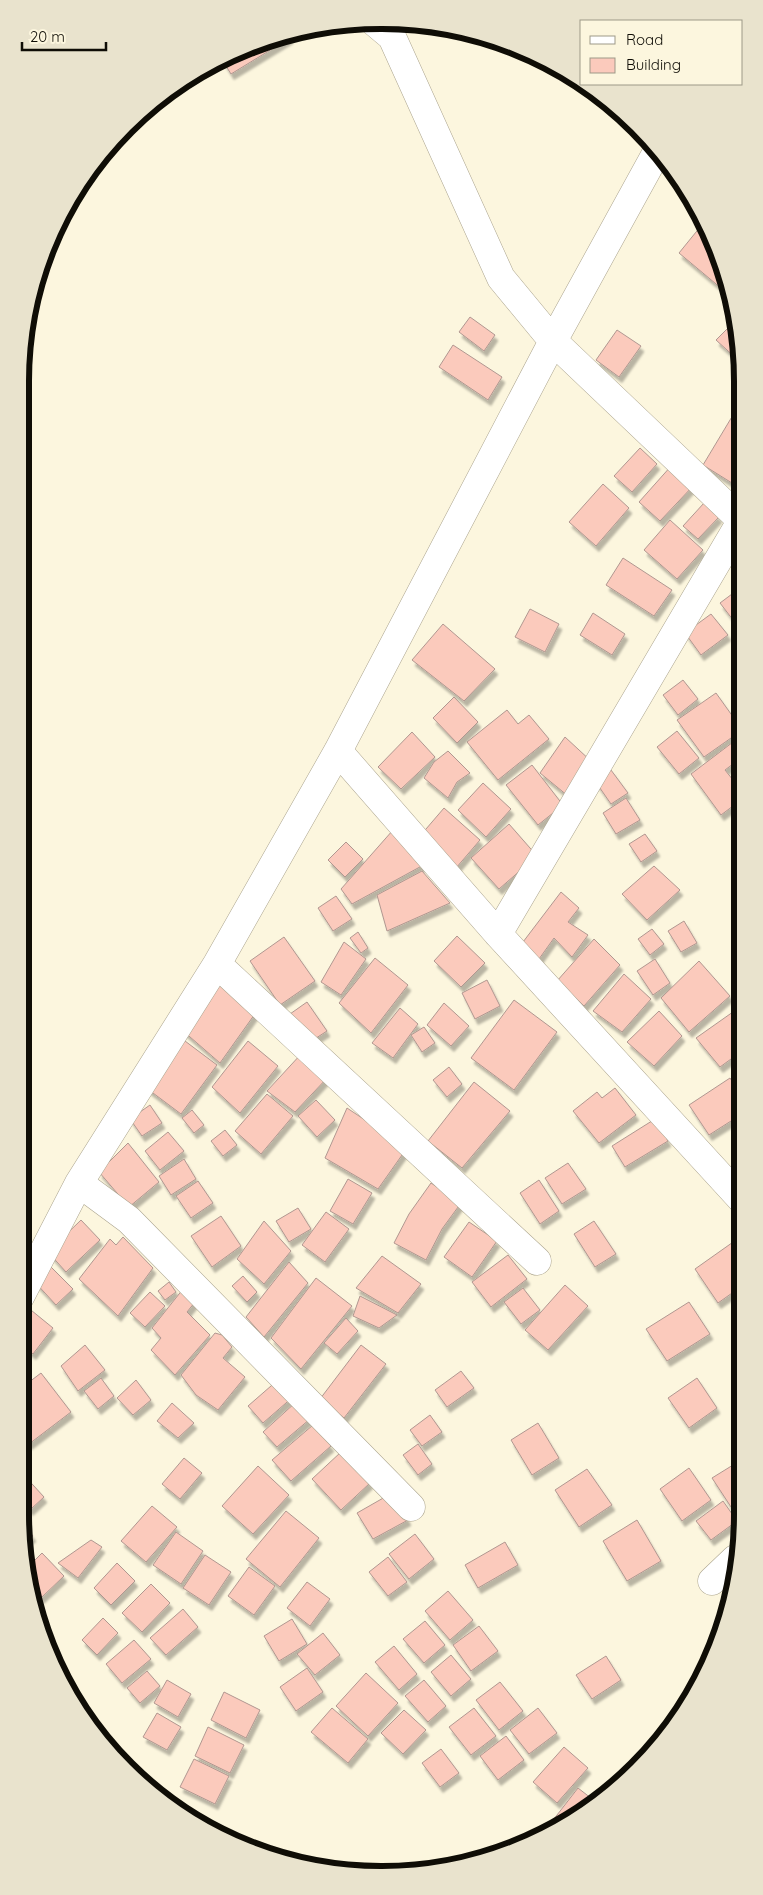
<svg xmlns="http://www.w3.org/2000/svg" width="763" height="1895" font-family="Quicksand,sans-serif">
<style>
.building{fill:#fbcabc;stroke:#b09790;filter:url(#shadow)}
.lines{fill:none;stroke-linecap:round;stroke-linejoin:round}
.street-casing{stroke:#aba48e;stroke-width:29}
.street{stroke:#fff;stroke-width:28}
.rim{fill:none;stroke:#0f0d06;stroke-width:6}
</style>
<defs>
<filter id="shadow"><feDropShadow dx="3" dy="5.5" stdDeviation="1" flood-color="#0004"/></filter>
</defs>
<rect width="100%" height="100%" fill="#fcf6de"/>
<path class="building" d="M287,33l3,5 -59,36 -10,-16z
M705,221l1,1 22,72 -49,-41z
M470,317l25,18 -11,16 -25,-19z
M736,320l4,14v24l-2,2 -22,-20z
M617,330l24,16 -22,31 -23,-17z
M453,345l49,32 -14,23 -49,-33z
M739,405l1,1v82l-37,-23z
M640,448l17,16 -25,28 -18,-16z
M672,465l22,20 -34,36 -21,-19z
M603,484l26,24 -33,38 -27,-24z
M704,503l15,14 -21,22 -15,-13z
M670,520l33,30 -26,29 -33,-29z
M623,558l49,32 -18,26 -48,-31z
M740,588l1,1 -1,40 -20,-26z
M530,609l29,15 -14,28 -30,-15z
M593,613l32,21 -13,21 -32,-20z
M711,614l17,21 -27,20 -16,-22z
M443,624l52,45 -31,32 -52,-41z
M683,680l15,19 -20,16 -15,-20z
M716,693l25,35v3l-37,26 -27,-37z
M454,697l24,25 -21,21 -24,-25z
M507,710l11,14 11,-9 20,24 -51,41 -31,-38z
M677,731l22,27 -20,16 -22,-27z
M412,732l23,25 -34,32 -23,-22z
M565,737l27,25 -24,34 -28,-23z
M737,739l4,5v14l-16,12 16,20v10l-20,15 -30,-41z
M448,751l22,22 -13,9 -9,16 -24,-20 10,-16z
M532,765l31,40 -25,20 -32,-40z
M611,770l17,23 -17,11 -16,-23z
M483,783l28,26 -25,28 -28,-27z
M626,798l14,22 -24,14 -13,-21z
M444,808l36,32 -24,28 -36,-32z
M509,824l28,32 -38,33 -28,-31z
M393,830l36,32 -77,42 -11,-15z
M645,834l12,17 -16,11 -12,-18z
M346,842l17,17 -18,18 -17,-17z
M654,866l26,24 -33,30 -25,-26z
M422,871l28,32 -63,28 -10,-36z
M561,892l18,16 -11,14 20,13 -16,22 -18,-19 -15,21 -16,-17z
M336,896l16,23 -19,12 -15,-23z
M684,921l13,22 -16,9 -13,-21z
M652,929l12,15 -14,11 -12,-16z
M358,932l10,16 -7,5 -11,-15z
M457,936l28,27 -24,24 -27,-26z
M284,937l31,44 -35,24 -30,-44z
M594,939l26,26 -36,41 -27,-25z
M344,942l22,17 -25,36 -20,-13z
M375,958l33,27 -37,48 -32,-30z
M655,959l15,24 -17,12 -16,-24z
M699,961l31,35 -41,36 -28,-34z
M624,974l27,25 -29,33 -29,-21z
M219,975l38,36 -37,52 -38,-33z
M487,980l13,26 -25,13 -13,-26z
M514,1000l43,32 -43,58 -43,-32z
M307,1002l20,29 -17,11 -20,-28z
M444,1003l25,23 -18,20 -24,-21z
M740,1007l2,2v42l-22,16 -24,-29z
M400,1008l18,16 -25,34 -21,-15z
M659,1011l23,25 -28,30 -27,-24z
M424,1027l11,16 -13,9 -11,-17z
M177,1035l40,30 -36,49 -40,-30z
M248,1041l30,25 -38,47 -28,-26z
M302,1053l27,23 -34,36 -28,-21z
M449,1067l13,17 -15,13 -14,-17z
M730,1078l12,18v18l-33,21 -20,-30z
M474,1082l36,29 -48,57 -34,-27z
M615,1088l21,27 -37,28 -26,-32 24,-19 5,6z
M267,1094l26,22 -32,38 -26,-23z
M316,1100l19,20 -18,17 -19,-21z
M150,1105l12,18 -20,13 -12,-17z
M347,1108l60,40 -29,41 -53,-31z
M192,1110l12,15 -10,8 -12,-15z
M655,1119l13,22 -43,26 -13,-21z
M225,1130l12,15 -14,11 -12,-15z
M168,1132l16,19 -24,19 -15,-19z
M128,1143l31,39 -30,25 -30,-35z
M184,1159l12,20 -25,16 -12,-19z
M568,1163l18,26 -24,15 -17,-26z
M348,1179l24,14 -19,31 -23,-13z
M539,1180l20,31 -19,13 -20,-31z
M198,1181l15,22 -22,15 -15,-22z
M431,1183l30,20 -19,26 -16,31 -32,-17 15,-29z
M298,1208l13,21 -22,13 -13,-21z
M326,1212l23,17 -24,33 -23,-17z
M221,1216l20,30 -29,21 -21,-31z
M81,1220l19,20 -34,32 -18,-20z
M264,1221l27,30 -27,33 -27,-25z
M594,1221l22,33 -21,13 -21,-33z
M469,1222l28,19 -25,36 -28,-20z
M123,1237l30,31 -35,48 -39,-37 31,-40 6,6z
M736,1240l6,9v37l-24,17 -23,-34z
M508,1255l19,24 -36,28 -19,-25z
M382,1256l39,28 -23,29 -42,-25z
M289,1262l19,21 -44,54 -18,-20z
M49,1265l24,24 -17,16 -23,-25z
M243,1276l14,16 -10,10 -15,-16z
M316,1278l36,28 -51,63 -30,-31z
M169,1282l7,10 -11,8 -7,-9z
M565,1285l23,21 -40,44 -23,-20z
M523,1288l17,22 -19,14 -17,-22z
M183,1289l12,13 -8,10 23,23 -35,40 -24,-25 10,-12 -9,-10z
M150,1292l15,14 -20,21 -15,-14z
M360,1296l37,19 -18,13 -26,-12z
M689,1302l21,32 -43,27 -21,-32z
M26,1306l27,22 -20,26 -13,-10v-31z
M346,1318l12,13 -21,23 -13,-11z
M215,1333l7,2 10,12 -9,11 22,19 -27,33 -22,-15 -15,-20z
M85,1345l20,25 -27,21 -17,-25z
M361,1345l25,19 -42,54 -24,-19z
M461,1371l13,17 -27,19 -12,-17z
M41,1373l30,39 -42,32 -9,-12v-43z
M101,1378l13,18 -16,13 -14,-18z
M697,1378l20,30 -28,20 -21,-30z
M279,1379l15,17 -31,27 -15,-17z
M136,1380l15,20 -18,15 -16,-17z
M296,1402l14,17 -33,28 -14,-15z
M172,1403l22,20 -16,15 -21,-17z
M430,1415l12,17 -20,14 -12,-16z
M538,1423l21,35 -27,17 -21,-35z
M313,1425l18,21 -40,35 -19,-21z
M418,1444l14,20 -14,11 -15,-20z
M341,1452l29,31 -29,27 -29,-31z
M184,1458l18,15 -22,26 -18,-15z
M733,1465l10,14v25l-10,6 -21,-32z
M258,1466l31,29 -36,39 -31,-28z
M689,1468l22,32 -29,21 -22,-32z
M587,1469l25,36 -33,22 -24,-37z
M22,1473l22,24 -14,13 -10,-11v-24z
M392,1493l16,27 -35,19 -16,-26z
M723,1501l14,20 -26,19 -15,-19z
M152,1506l25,21 -31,35 -25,-21z
M286,1511l33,27 -39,49 -34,-28z
M637,1520l24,41 -34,20 -24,-40z
M21,1522l12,14 -8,6z
M176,1532l27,19 -22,33 -28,-19z
M415,1534l19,25 -25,20 -20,-25z
M91,1540l11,7 -24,31 -20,-15z
M505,1542l13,23 -40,23 -13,-23z
M42,1553l22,23 -23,22 -8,-8 -4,-24z
M205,1555l26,17 -22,33 -26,-17z
M388,1557l19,25 -19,14 -19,-24z
M117,1563l18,18 -24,24 -17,-17z
M249,1567l26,19 -21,29 -26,-19z
M307,1582l23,17 -20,27 -23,-18z
M151,1584l19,19 -28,29 -20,-19z
M448,1591l25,29 -23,20 -25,-29z
M183,1609l15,18 -32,28 -16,-17z
M103,1618l15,15 -21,22 -15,-15z
M292,1619l15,25 -28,17 -15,-25z
M425,1621l20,24 -21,18 -21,-24z
M479,1626l19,25 -27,20 -18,-26z
M323,1633l17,22 -25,20 -18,-21z
M134,1640l17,19 -29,24 -16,-19z
M394,1646l23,28 -18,16 -24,-28z
M451,1655l20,24 -20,17 -20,-24z
M606,1656l15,24 -29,19 -16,-24z
M307,1668l16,24 -27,19 -16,-24z
M147,1671l13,15 -20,17 -13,-15z
M366,1673l32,30 -30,33 -32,-30z
M167,1680l24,14 -13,23 -24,-14z
M424,1680l22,26 -18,16 -23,-26z
M500,1682l23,29 -24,19 -23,-30z
M224,1692l36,18 -14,28 -35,-18z
M332,1708l36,31 -20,24 -37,-31z
M474,1708l22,28 -25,19 -22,-28z
M538,1708l19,25 -28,21 -19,-24z
M404,1710l22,20 -23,24 -22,-21z
M157,1713l24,14 -14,23 -24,-13z
M208,1727l36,18 -14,28 -35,-17z
M506,1736l18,24 -26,20 -18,-24z
M564,1747l24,21 -31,35 -24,-21z
M441,1749l18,24 -19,14 -18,-24z
M194,1759l35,17 -14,28 -35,-17z
M578,1788l18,14 -34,24 -5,3 -7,-5z"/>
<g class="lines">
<defs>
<path id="street" d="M373,21l19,16 109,241 52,63 187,178
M338,751l160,183 244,266
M498,934l242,-411
M217,964l320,297
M79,1183l50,37 282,287
M20,1297l59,-114 138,-219 121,-213 215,-410 105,-191
M712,1581l23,-22"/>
</defs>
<use href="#street" class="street-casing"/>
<use href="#street" class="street"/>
</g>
<path d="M0 0H763V1895H0ZM381 29H382A352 352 0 0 1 734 381V1514A352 352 0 0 1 382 1866H381A352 352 0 0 1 29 1514V381A352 352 0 0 1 381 29Z" fill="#e9e3cd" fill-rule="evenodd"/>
<path class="rim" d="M381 29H382A352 352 0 0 1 734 381V1514A352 352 0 0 1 382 1866H381A352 352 0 0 1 29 1514V381A352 352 0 0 1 381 29Z"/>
<rect x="580" y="20" width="162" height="65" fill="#fcf6de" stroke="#9d9988"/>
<rect x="590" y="36" width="25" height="8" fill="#ffffff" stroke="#9d9988"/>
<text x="626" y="45" font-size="15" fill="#0f0d06">Road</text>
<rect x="590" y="58" width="25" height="15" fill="#fbcabc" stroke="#9d9988"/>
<text x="626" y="70" font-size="15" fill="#0f0d06">Building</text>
<path d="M22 42v8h84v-8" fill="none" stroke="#0f0d06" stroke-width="2.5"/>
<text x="30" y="42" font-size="15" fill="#0f0d06" stroke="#fcf6de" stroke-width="4" paint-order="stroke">20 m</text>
</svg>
